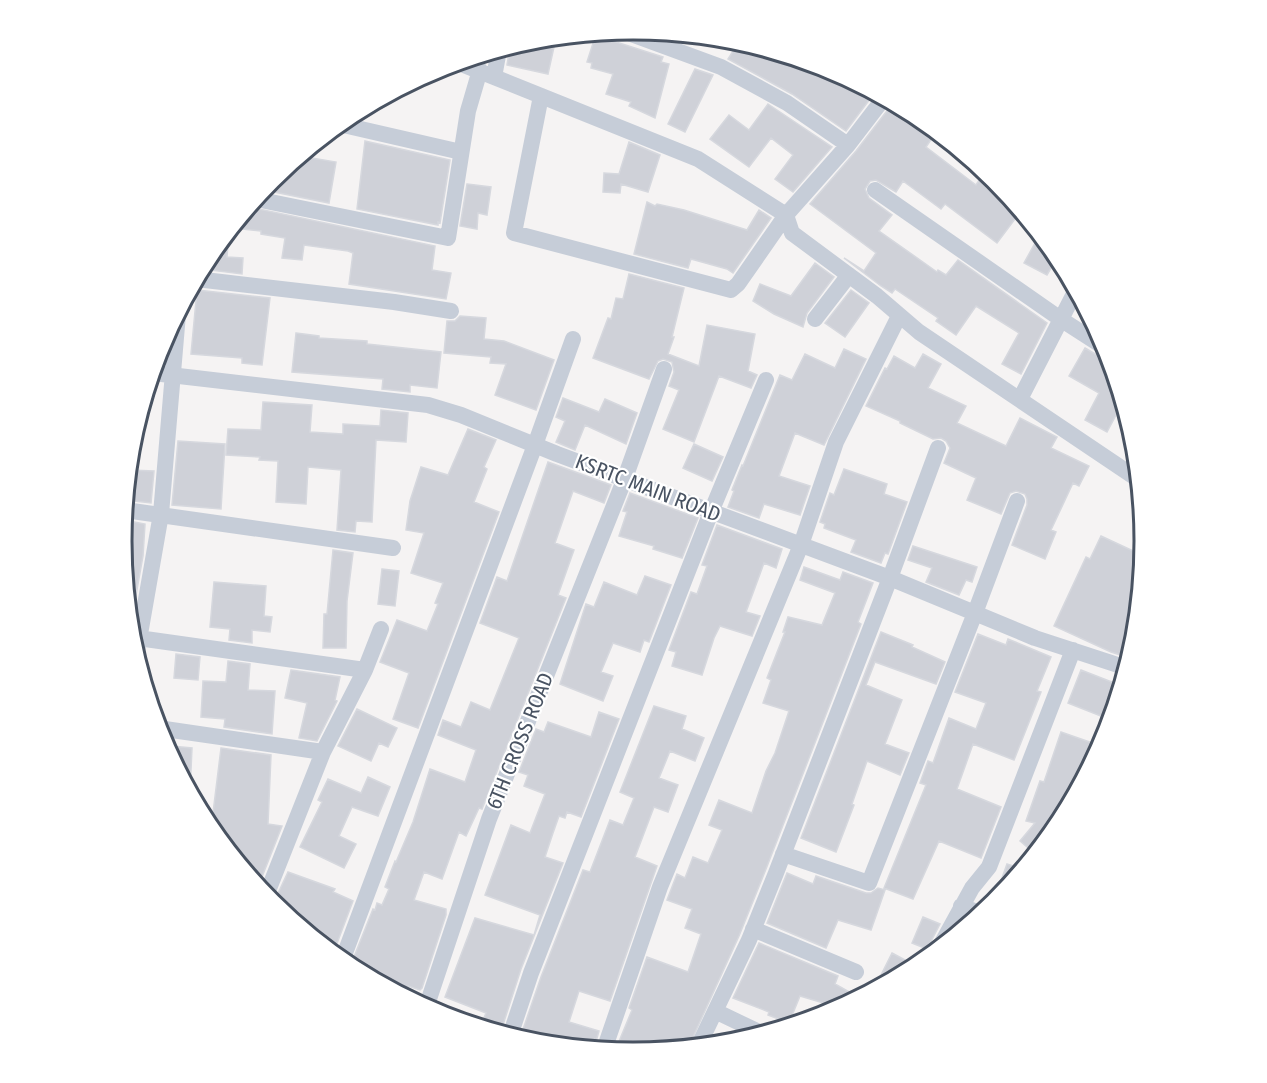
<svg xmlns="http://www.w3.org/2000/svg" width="1267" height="1083" font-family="'Fira Sans Condensed',sans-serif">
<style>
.building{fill:#cfd1d8;stroke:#d6d8de;stroke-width:1.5}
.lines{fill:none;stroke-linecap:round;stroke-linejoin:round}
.minor{stroke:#c6cdd8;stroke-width:16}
.labels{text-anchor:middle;stroke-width:4.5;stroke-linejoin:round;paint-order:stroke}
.street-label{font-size:21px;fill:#495362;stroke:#fff}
.rim{fill:none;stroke:#495362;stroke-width:3}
</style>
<rect width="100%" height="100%" fill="#f5f3f3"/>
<path class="building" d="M613,32l1,5 -1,4 50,16 -2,5 8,2 -14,54 -26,-12 2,-4 -25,-8 7,-20 -22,-6 1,-5 -5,-1 9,-28z
M556,38l-8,36 -41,-9 3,-18 24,-7z
M739,42l91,27 43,26 -27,36 -54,-37 -64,-35z
M695,69l18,6 -28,57 -17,-8z
M893,103l32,19 11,10 -10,15 50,38 9,-14 10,9 26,31 -24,32 -52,-39 -4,5 -38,-28 -7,11 -20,-12 -6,1 -5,8 4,9 23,17 -13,16 58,41 1,-2 8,5 12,-15 89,63 -26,51 -19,-10 17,-31 -43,-27 -20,29 -20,-14 2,-3 -43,-29 -3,4 -11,-7 -37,-28 20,13 12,-18 -66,-49 46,-53z
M768,104l64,43 -39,45 -18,-13 18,-24 -22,-17 -22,29 -39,-28 19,-24 20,15z
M365,141l85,19 -10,63 -2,-1v3l-81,-16z
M629,142l31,13 -12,37 -27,-8 -1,9 -17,-1 1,-19 15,1z
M300,156l36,6 -7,41 -65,-13 8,-10z
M467,184l24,3 -4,28 -9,-2 -1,16 -17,-3z
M647,202l8,4 2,-2 27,6 63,20 12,-20 12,8 -38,55 -6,-4 -36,-10 -3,9 -54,-14z
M249,207l186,39 -3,24 19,3 -5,26 -97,-15 4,-31 -5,-2 -44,-6 -2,15 -20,-2 3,-20 -24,-4v-3l-29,-3z
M229,232l-2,25 16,1 -1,16 -40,-5 6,-12z
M1040,234l18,22 -11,19 -23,-12z
M815,263l19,14 -27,36 -4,14 -29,-13 -21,-13 7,-17 31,12z
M629,274l55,14 -12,49h2l-6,17 31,12 8,-41 48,9 -7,37 9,4 -6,13 -32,-12 -25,66 -31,-13 16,-39 -10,-4 5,-14 -2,-10 -9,-3 -5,2 -9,18 -56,-21 15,-40 3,1 5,-21 7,1z
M197,290l73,8 -8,67 -20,-2v-5l-51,-4z
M851,290l18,13 -24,34 -20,-14z
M460,316l26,2 -2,21 20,2 50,19 -18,50 -41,-15 11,-31 -16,-1 1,-6 -47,-4 3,-32h8z
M296,333l23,3v2l48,3v3l74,8 -4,36 -27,-3v7l-28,-3 1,-10 -91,-7z
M1085,348l17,10 8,1 13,43 -16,30 -22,-12 14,-27 -30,-17z
M844,349l22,10 -42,86 -29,-12 -16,43 31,10 -10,29 -36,-11 -5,14 -31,-11 6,-16 -2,-1 10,-25 1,1 37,-91 12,5 13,-26 30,14z
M923,354l18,10 -13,24 38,18 -9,17 49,23 14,-28 37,19 -6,11 38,18 -10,20 -6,-3 -22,47 5,2 -11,27 -33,-14 15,-40v-6l-2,-5 -9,-3 -6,2 -9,21 -34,-14 9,-22 -32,-15 6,-15 -4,-7 -5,-3 -8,1 -33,-16v-2l-34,-15 19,-38 2,1 7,-13 21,12z
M563,398l36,14 6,-13 32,14 -11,31 -41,-19 -10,25 -19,-8 9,-21 -9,-4z
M263,402l49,3 -2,27 33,2v-10l37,2 1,-16 27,3 -2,29 -30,-2 -4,82 -16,-1 -1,11 -18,-2 4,-60 -33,-3 -2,37 -30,-2 2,-41 -19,-1 1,-3 -34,-2 2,-26 33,1z
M468,429l28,11 -12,27 3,2 -13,33 25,10 -81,216 -25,-9 16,-46 -29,-11 17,-42 30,11 11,-27 -3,-1 8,-20 -32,-10 13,-40 -18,-3 4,-29 11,-34 27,8z
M178,441l47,3 -4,65 -49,-4z
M694,444l29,13 -11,24 -29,-13z
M548,462l63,23 -7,18 -31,-12 -18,52 19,7 -16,45 8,3 -84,211 -3,-1 -13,28 -7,-4 -17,47 -18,-7 -10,28 32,9v6l-24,73 -2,2 -12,-4 -3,10 -55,-29 23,-58 2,1 2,-7 5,2 7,-16 -4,-2 10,-26 1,1 17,-40 17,-53 35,13 11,-32 -38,-15 5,-15 18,7 10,-25 19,8 29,-72 -39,-15 17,-46 10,4z
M844,469l43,15 -3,10 23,8 -19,52 -3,-1 -4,10 -30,-11 5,-12 -32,-12 1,-4 -5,-2 10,-29 4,2z
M129,470l25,1 -3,32 -25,-3z
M630,493l68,25 -16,40 -29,-9 1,-3 -35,-10 8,-24 -4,-1z
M124,520l21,4 -2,32 -12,67 -9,-82z
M717,525l65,24 -6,19 -12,-5 -18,49 14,4 -8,20 -32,-10 -6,12 -12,37 -30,-9 4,-14 -7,-2 22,-58 6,2 10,-28 -5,-1z
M1101,536l43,20 -9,86 -5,16 -19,-6 -57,-26 32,-69 4,2z
M913,546l64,21 -5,15 -6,-2 -7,15 -33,-13 6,-14 -24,-8z
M333,550l20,3 -6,48 -1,47h-23l1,-34h3z
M804,567l36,13 3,-8 30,11 -15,39 3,2 -95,245 -27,67 -51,112 -55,5 -18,-2 17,-41 -3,-2 18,-51 41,15 13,-38 -16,-6 7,-19 -25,-9 10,-26 8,4 8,-21 15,6 14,-33 -13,-5 10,-25 33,13 14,-42 9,-18 14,-42 -26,-8 8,-23 -4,-2 18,-46h-2l5,-15 34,8 13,-32 -35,-13z
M382,569l17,2 -4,35 -17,-2z
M645,576l26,9 -22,57 -5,-2 -4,12 -27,-9 -12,29 12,4 -10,25 -43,-17 26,-80 8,3 10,-25 33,13z
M214,582l52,4 -2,30 8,1 -2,15 -18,-2v13l-23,-3 1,-11 -20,-2z
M881,632l32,13 -1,2 33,15 -9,22 -61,-22 -9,23 36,15 -17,44 24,9 -9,22 -33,-14 -15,43 2,1 -18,47 -35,-14z
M978,634l28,11 2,-6 43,18 -14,34 4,1 -27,68 -41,-16 -16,45 44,18 -20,51 -42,-17 -26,58 -29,-11 42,-103 -6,-2 8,-22 5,2 16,-45 27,11 10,-26 -31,-11z
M176,654l24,3 -2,23 -24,-2z
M228,661l22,3 -2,26 27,1 -3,43 -48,-7 1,-8 -24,-2 2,-36 23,1z
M291,670l49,7 -5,23 2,1 -20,40 -18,-3 8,-35 -22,-5z
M1081,670l41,16 -11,34 -43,-17z
M654,706l32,10 -4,13 22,9 -9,23 -25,-10 -11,27 19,7 -10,27 -14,-5 -19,50 22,9 -47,135 -31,-10 -10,31 30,9 -5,18 -66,-7 -8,-4 21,-61 42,-107 7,2 20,-52 13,5 11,-27 -14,-6z
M357,709l40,19 -9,19 -9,-4 -8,18 -33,-15z
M599,712l20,7 -38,98 -14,-5 -2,6 -6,-2 -6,17 -8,24 18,6 -42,106 -20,62 -19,-8 4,-10 -41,-16 30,-79 59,17 6,-20 -55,-20 26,-70 19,8 15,-39 -21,-8 4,-11 -9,-3 17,-43 8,3 4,-10 43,15z
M1061,732l40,14 -31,59 -5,-2 -6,21 -25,29 -14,-12 15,-18 -9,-2 14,-40 4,1z
M171,746l21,2 -2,44 -19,-36z
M221,748l50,7 -3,69 14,2 -24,61 -47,-58z
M368,777l22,10 -12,29 -26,-9 -13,29 17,8 -12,24 -44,-21 22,-45 -4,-2 10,-21 33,14z
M1007,864l16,5 -28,35 -2,-1z
M288,872l47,17 -2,3 20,9 -20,53 -60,-50z
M787,873l26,11 3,-8 50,17h5l7,-5 7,2 -14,40 -33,-10 -12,28 -59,-25z
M923,917l17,7 -13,25 -15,-6z
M759,943l79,33 -3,8 25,14 -20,10 -40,-12 -11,27 -21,-8 1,-3 -36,-14z
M892,953l17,9 -7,13 -29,16z
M715,1035l20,8 -25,2z"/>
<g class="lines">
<path class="minor" d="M623,31l98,36 66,36 61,42
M459,63l239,96 88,56 6,18 85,63 42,36 220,148
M494,77l5,-27
M541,96l-27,137 217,57 7,-6 48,-69 62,-70 36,-47
M339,124l122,28
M875,190l187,130 45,29
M256,199l192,39 20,-127 12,-41
M196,279l198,23 57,9
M815,319l34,-44
M153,373l275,32 33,10 96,39 333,124 145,60 92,30
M1020,399l56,-109
M125,510l268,38
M131,637l234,33 -42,82 -57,144
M136,657l25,-143 17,-200
M365,670l16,-41
M158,728l165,24
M783,854l86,29 106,-270 42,-112
M961,906l21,8
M753,929l103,43
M938,950l34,-62 17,-21 84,-217
M342,961l193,-516 38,-106
M426,1008l63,-189 136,-341 39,-109
M715,1011l48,23
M510,1036l21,-63 180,-461 55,-132
M698,1047l51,-107 27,-67 114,-295 48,-130
M604,1050l56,-163 141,-342 35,-103 63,-126"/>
</g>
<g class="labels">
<g class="street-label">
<text transform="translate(648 488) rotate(21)" y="7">KSRTC MAIN ROAD</text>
<text transform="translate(520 741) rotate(-68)" y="7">6TH CROSS ROAD</text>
</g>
</g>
<path d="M0 0H1267V1083H0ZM132 541a501 501 0 1 1 1002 0a501 501 0 1 1-1002 0Z" fill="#fff" fill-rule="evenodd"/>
<path class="rim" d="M132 541a501 501 0 1 1 1002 0a501 501 0 1 1-1002 0Z"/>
</svg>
